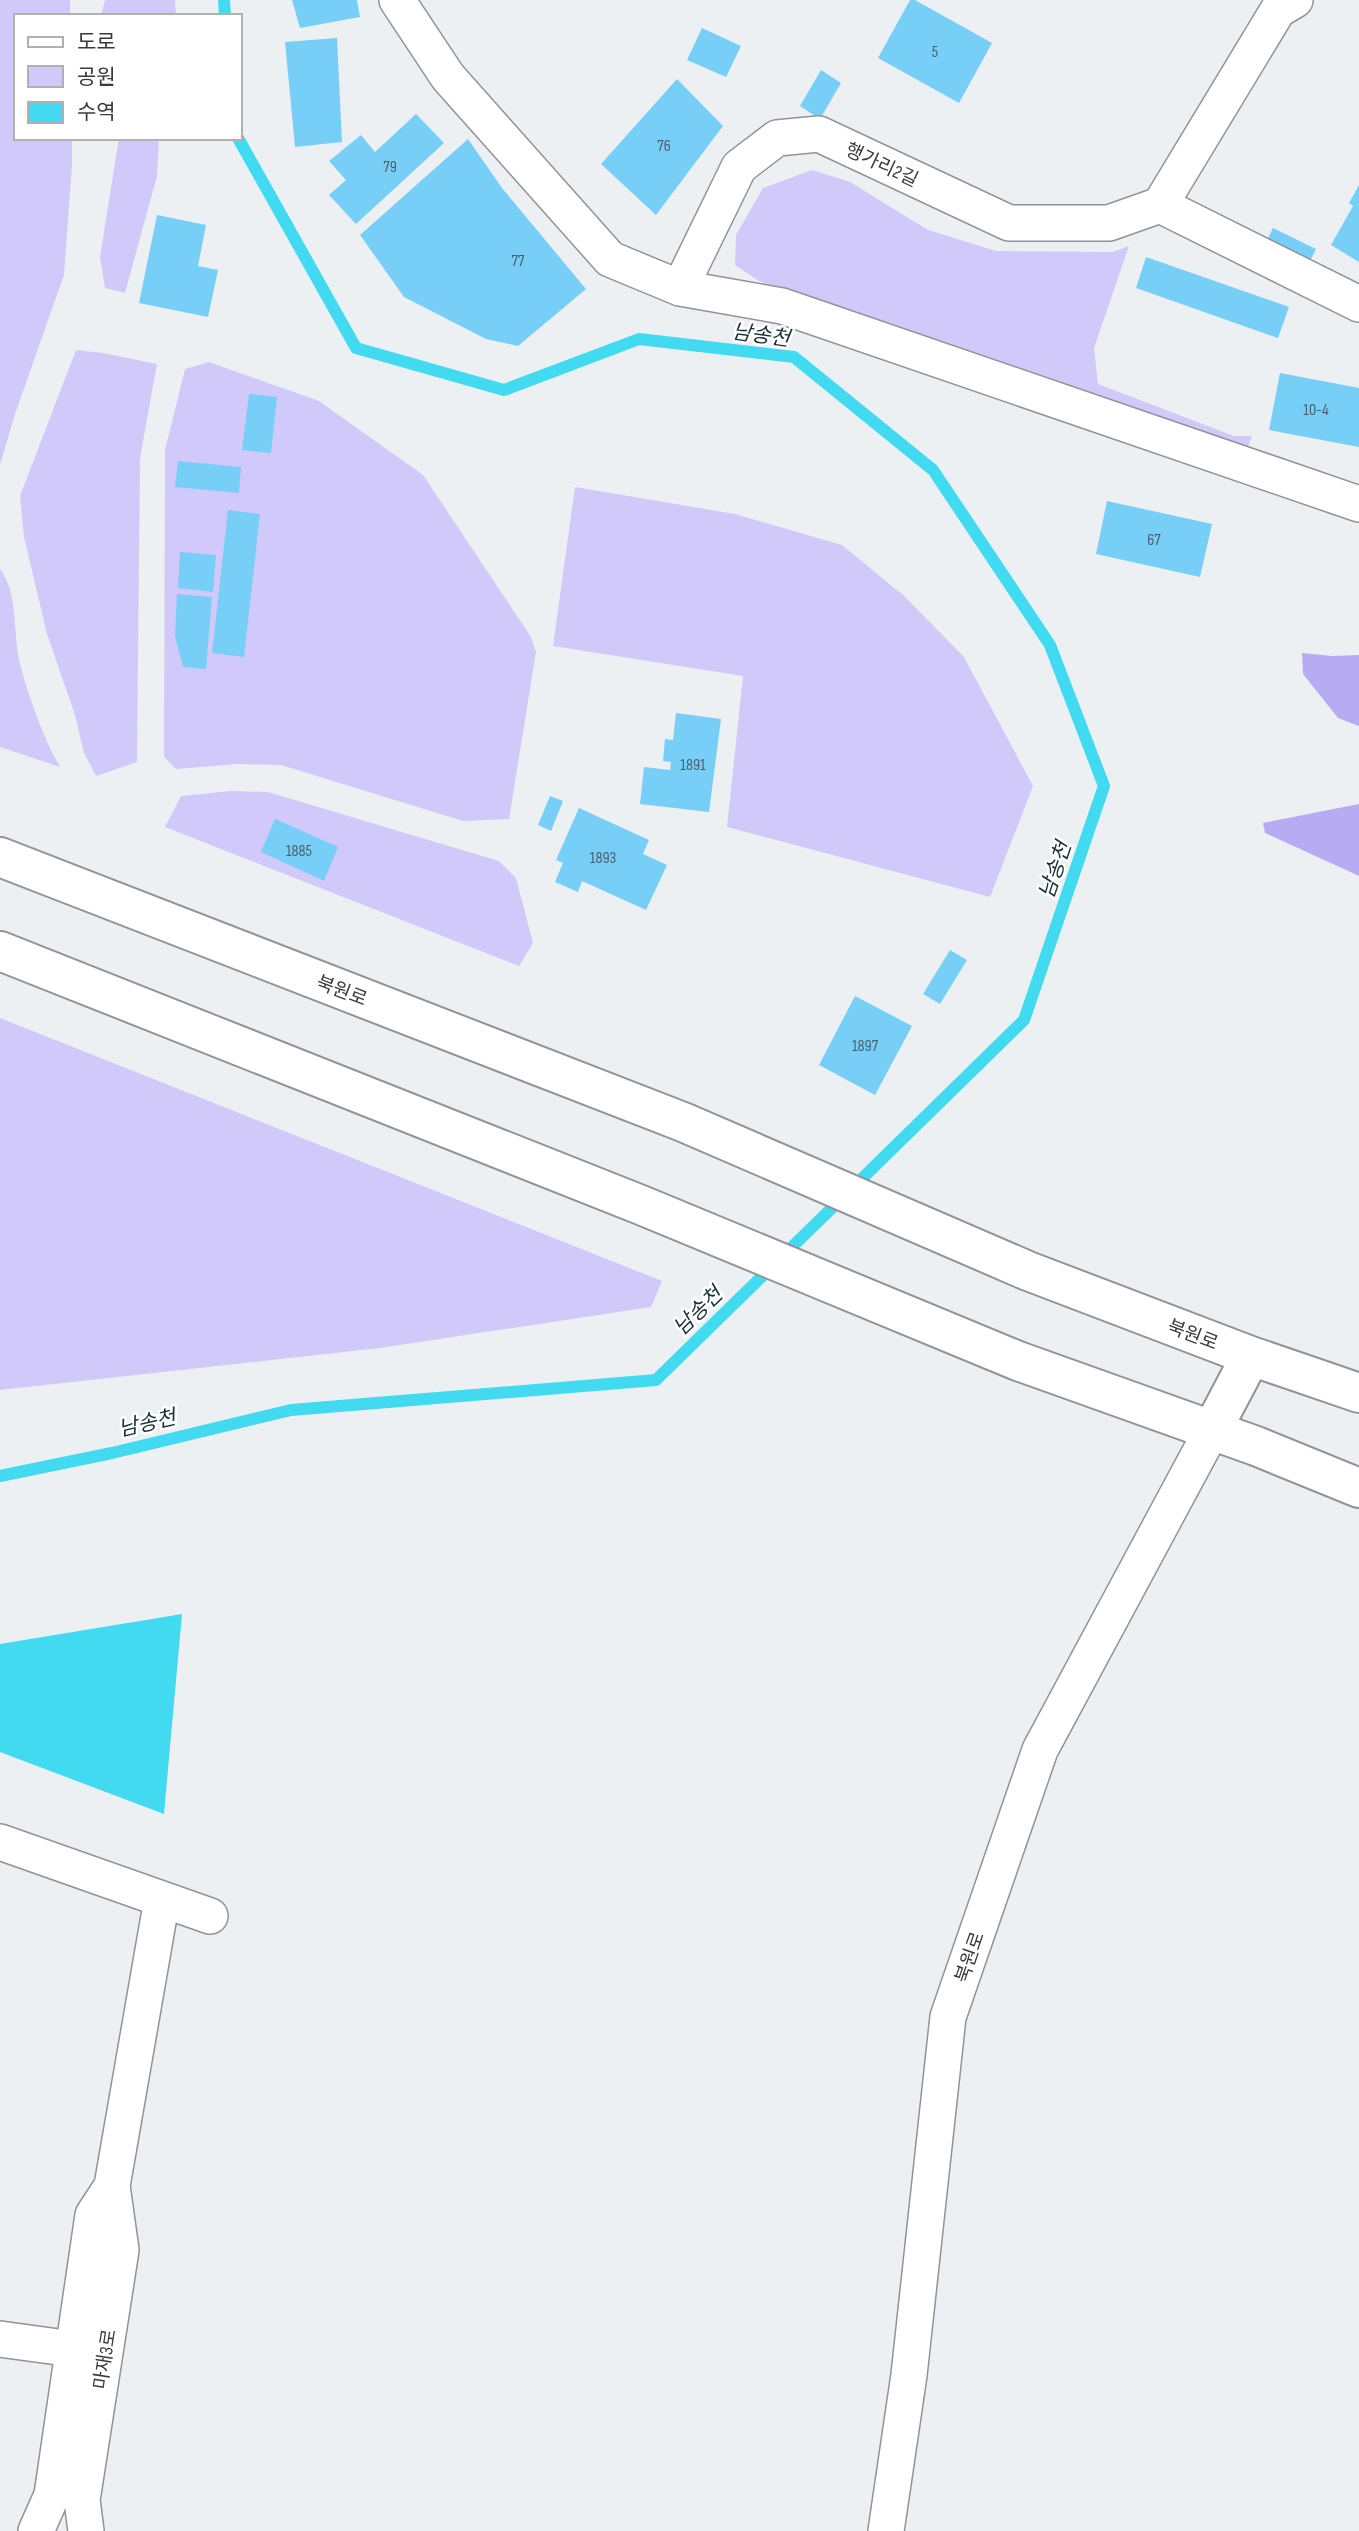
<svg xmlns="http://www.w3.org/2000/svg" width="1359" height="2531" font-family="'Sofia Sans Condensed','Noto Sans KR',sans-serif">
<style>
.green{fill:#d0c9fa}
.forest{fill:#b7acf4}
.water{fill:#42daf0}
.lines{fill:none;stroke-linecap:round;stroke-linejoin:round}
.stream{stroke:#42daf0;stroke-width:12}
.building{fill:#77cef6}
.minor-casing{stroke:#919395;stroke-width:38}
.tertiary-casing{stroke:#919395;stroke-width:42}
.minor{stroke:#fff;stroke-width:35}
.tertiary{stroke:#fff;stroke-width:38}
.labels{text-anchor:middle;stroke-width:5;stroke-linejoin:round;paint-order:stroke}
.number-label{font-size:16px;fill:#485f6a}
.street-label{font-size:19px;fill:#393a3b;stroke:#fff}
.water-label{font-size:21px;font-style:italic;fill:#183135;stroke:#fff}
</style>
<rect width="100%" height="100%" fill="#edf0f3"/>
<path class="green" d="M0,0h70v16h-54v122h56v27l-8,110 -49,139 -15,51z
M105,0h70l1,16h-75z
M119,138h40l-2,38 -32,117 -20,-5 -5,-31z
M812,170l38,12 78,48 68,21 117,1 16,-6 -35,102 4,36 136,52h18l-6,16 -349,-115 -138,-56 -24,-16 1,-30 27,-47z
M76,350l27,3 54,11 -17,94 -3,304 -41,14 -12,-23 -9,-38 -28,-81 -23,-97 -4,-41z
M209,362l110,39 104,74 108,162 5,15 -27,167 -46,2 -182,-56 -43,-1 -62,5 -12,-12 1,-307 20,-81z
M575,487l160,27 107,31 61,50 61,62 69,129 -43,111 -263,-70 16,-151 -190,-30z
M0,569c18,24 13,61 19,90 7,31 25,81 41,108l-60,-20z
M231,791l37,1 231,69 17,17 17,65 -14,23 -354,-139 16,-31z
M0,1018l662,263 -11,26 -271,41 -380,42z"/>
<path class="forest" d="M1302,653l30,3 27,-1v71l-21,-8 -35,-44z
M1359,804v72l-94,-43 -2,-10z"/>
<path class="water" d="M182,1614l-18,200 -164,-62v-108z"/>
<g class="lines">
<path class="stream" d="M224,0l1,16
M0,1476l112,-23 179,-43 365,-30 368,-360 80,-234 -54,-141 -117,-175 -139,-113 -155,-18 -135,51 -148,-42 -118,-210"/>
</g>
<path class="building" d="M292,0h65l3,17 -60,11z
M910,0h5l77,43 -33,60 -81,-45z
M702,28l39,18 -15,31 -39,-17z
M337,38l5,104 -47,5 -10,-105z
M821,70l20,13 -21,36 -20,-13z
M677,79l46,47 -67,89 -55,-51z
M416,114l28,29 -88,81 -27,-29 17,-15 -17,-19 32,-26 14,17z
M468,139l34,49 84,101 -68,57 -32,-7 -82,-42 -44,-62z
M1359,185v77l-28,-17 22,-39 -4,-3z
M157,215l49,10 -8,41 20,4 -10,47 -69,-14z
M1273,228l43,21 -10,20 -43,-20z
M1146,257l143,50 -11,31 -142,-50z
M1280,373l79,15v59l-90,-17z
M249,394l28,3 -6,56 -29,-3z
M178,461l63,6 -2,26 -64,-6z
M1107,501l105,23 -12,53 -104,-23z
M228,510l32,4 -16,143 -32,-4z
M180,552l36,3 -3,37 -35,-4z
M177,594l35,3 -6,72 -23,-2 -8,-31z
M676,713l45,6 -12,93 -69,-8 4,-37 26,3 1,-8 -8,-1 2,-22 8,1z
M550,796l13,5 -12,30 -13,-6z
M579,808l70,32 -6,14 24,11 -21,45 -64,-29 -4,11 -23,-10 8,-19 -7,-3z
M275,819l63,28 -14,34 -63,-29z
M950,950l17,10 -27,44 -17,-10z
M855,996l57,30 -37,69 -56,-30z"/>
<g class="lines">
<defs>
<path id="minor" d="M397,0l51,77 162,182 70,29 102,18 577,198
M1160,205l118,-195 17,-10
M680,288l59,-121 38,-29 42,-4 190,89h100l51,-18 199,99
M0,1842l210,74
M0,2339l73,10
M36,2531l16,-36 41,-280 19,-29
M86,2531l-4,-31 39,-250 -9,-64 50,-287
M886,2531l23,-156 39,-358 92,-267 172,-320"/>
<path id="tertiary" d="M0,857l683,265 345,149 223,85 108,37
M0,951l641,254 377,156 238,85 103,42
M1212,1430l39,-74"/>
</defs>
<use href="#minor" class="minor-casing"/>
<use href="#tertiary" class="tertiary-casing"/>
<use href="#minor" class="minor"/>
<use href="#tertiary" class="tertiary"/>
</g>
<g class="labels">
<g class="number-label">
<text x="935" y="57">5</text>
<text x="664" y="151">76</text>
<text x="390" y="172">79</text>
<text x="518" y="266">77</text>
<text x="1316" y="415">10-4</text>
<text x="1154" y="545">67</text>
<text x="693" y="770">1891</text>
<text x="299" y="856">1885</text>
<text x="603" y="863">1893</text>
<text x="865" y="1051">1897</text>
</g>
<g class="street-label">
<text transform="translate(882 164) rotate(25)" y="7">행가리2길</text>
<text transform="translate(342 990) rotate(21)" y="7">북원로</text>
<text transform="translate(1193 1334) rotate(21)" y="7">북원로</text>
<text transform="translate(969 1957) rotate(-71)" y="7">북원로</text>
<text transform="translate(104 2359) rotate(-81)" y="7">마재3로</text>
</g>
<g class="water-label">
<text transform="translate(761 335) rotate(8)" y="7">남송천</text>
<text transform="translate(1055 870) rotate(-71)" y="7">남송천</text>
<text transform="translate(698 1311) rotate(-44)" y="7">남송천</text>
<text transform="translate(147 1423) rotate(-13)" y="7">남송천</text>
</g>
</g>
<rect x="14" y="14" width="228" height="126" fill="#ffffff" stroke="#b0b0b1" stroke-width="2"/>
<rect x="28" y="37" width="35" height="10" fill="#ffffff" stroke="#b0b0b1" stroke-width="2"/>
<text x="77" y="49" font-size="21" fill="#393a3b">도로</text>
<rect x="28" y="66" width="35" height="21" fill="#d0c9fa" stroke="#b0b0b1" stroke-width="2"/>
<text x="77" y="84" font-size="21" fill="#393a3b">공원</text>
<rect x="28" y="102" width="35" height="21" fill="#42daf0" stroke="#b0b0b1" stroke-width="2"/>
<text x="77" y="119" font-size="21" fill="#393a3b">수역</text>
</svg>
